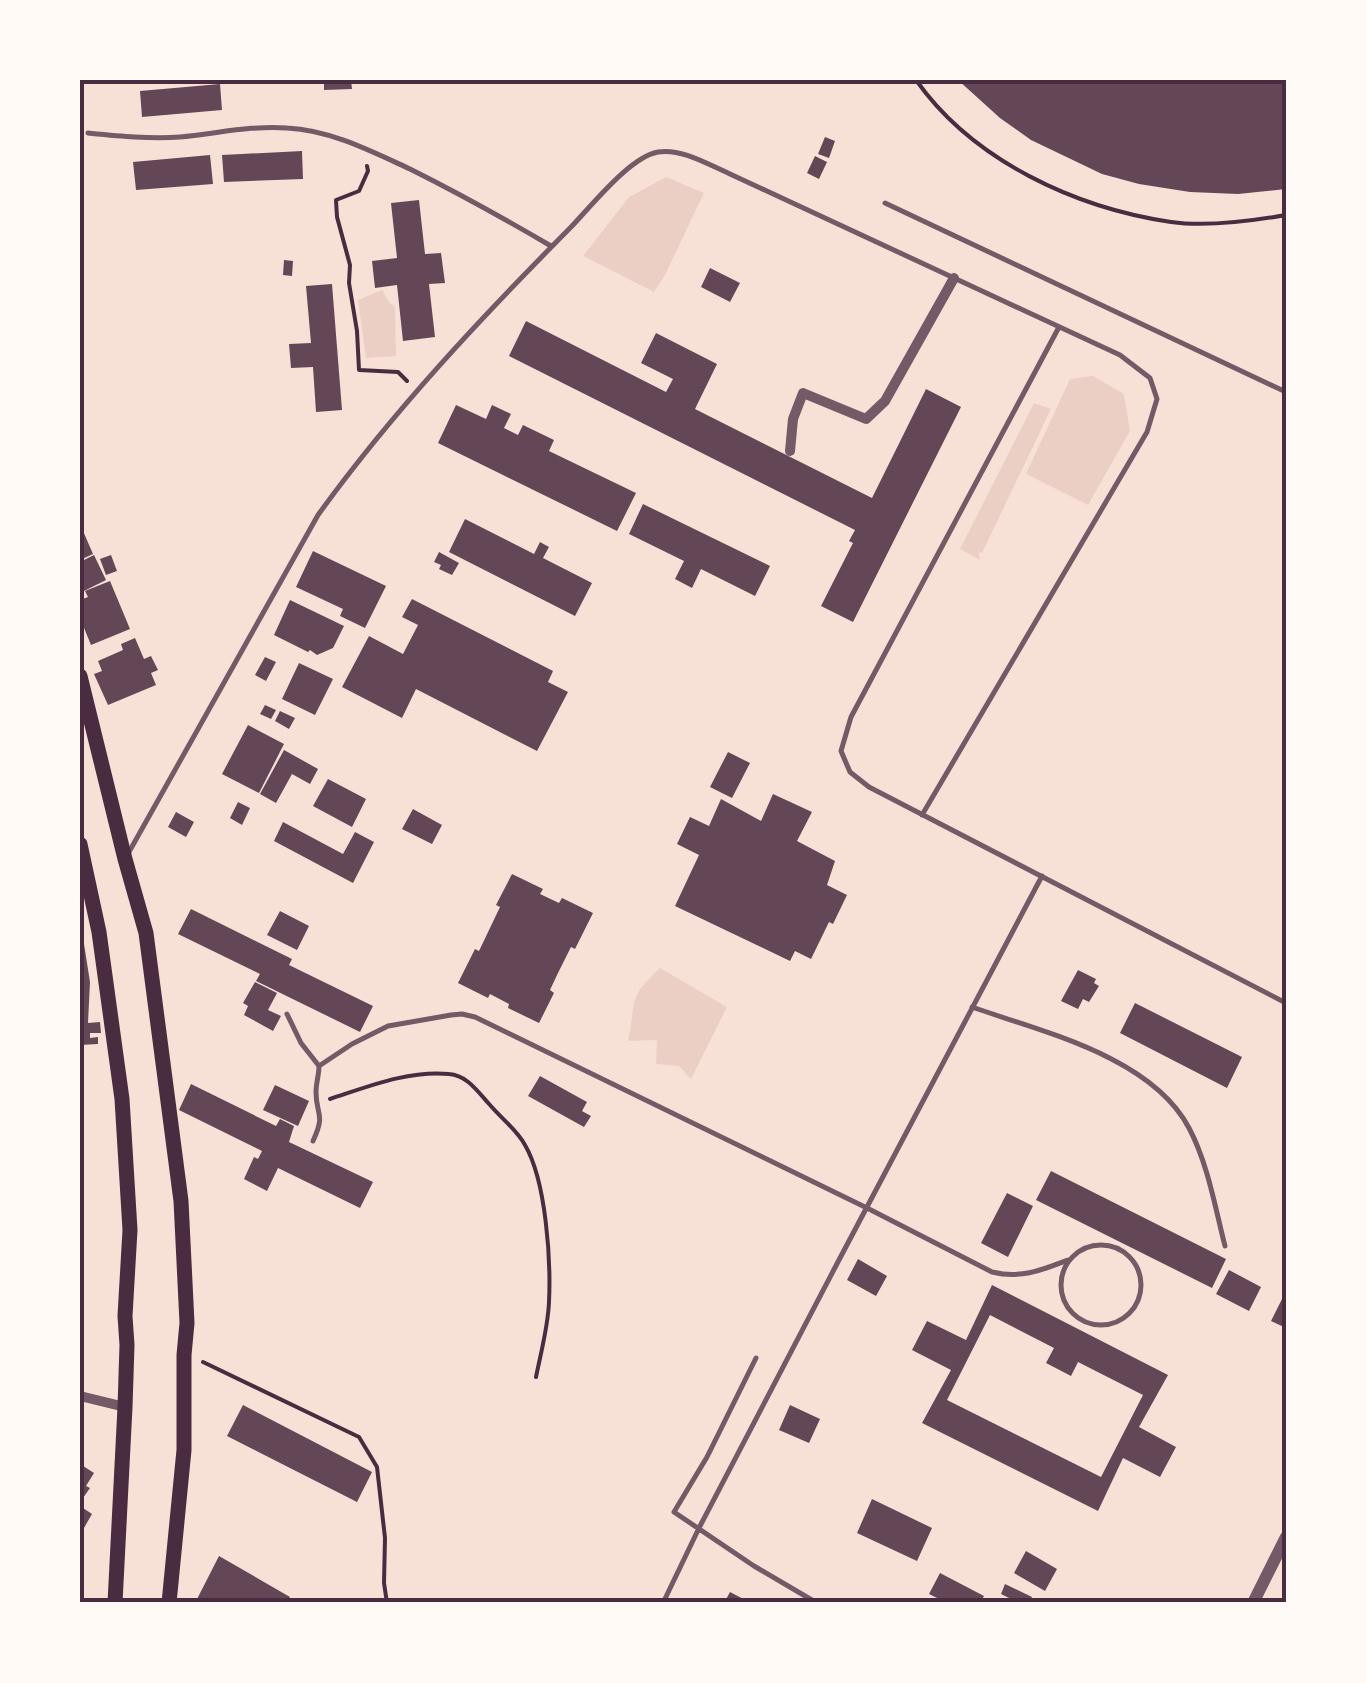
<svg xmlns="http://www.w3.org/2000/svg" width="1366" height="1683" font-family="Mulish,sans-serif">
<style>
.green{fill:#ebcfc5}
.building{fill:#644757;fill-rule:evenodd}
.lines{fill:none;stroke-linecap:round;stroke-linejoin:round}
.path{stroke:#4a2c40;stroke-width:4}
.service{stroke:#755966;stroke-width:5}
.minor{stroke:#755966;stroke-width:10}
.tertiary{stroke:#755966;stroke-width:12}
.primary{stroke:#4a2c40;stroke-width:15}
.neatline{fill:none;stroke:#4a2c40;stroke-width:4}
</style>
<rect width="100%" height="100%" fill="#f7e1d7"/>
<path class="green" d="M666,177l38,16 -39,82 -11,17 -71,-36 46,-59z
M382,290l8,13 5,4 1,49 -30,2 -8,-58z
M1093,376l31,18 6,37 -42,74 -62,-31 44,-95z
M1034,403l17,6 -69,144 -3,-1 1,8 -20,-11z
M660,968l67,39 -36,72 -12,-13 -23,-2 1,-24 -29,1c9,-40 -2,-42 32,-73z"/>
<path class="building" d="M324,80h27l1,9 -28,1z
M958,80h328v109l-48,5 -48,-2 -51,-8 -37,-10 -71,-34 -31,-22z
M220,84l2,26 -80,7 -2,-26z
M825,137l10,4 -6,17 -11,-4z
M302,151l1,28 -79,3 -2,-27z
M210,155l3,29 -77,6 -3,-28z
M815,156l12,6 -8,17 -12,-6z
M419,200l6,54 16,-1 4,30 -16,1 6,53 -32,4 -6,-56 -22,3 -3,-27 25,-3 -6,-55z
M284,260l9,1 -1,15 -9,-1z
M710,268l30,15 -10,19 -29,-15z
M332,284l10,126 -26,2 -3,-45 -22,1 -2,-24 22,-1 -5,-57z
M526,321l140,71 7,-13 -32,-16 15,-30 61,31 -22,45 177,89 54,-109 35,18 -108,215 -32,-16 32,-63 -4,-2 6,-11 -346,-174z
M456,405l30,14 6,-14 19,9 -7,14 14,7 5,-10 31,15 -5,11 87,42 -19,38 -179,-88z
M643,504l127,62 -15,30 -54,-27 -9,19 -17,-9 9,-18 -55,-27z
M465,519l69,35 6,-12 9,5 -6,11 49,25 -17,33 -126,-64z
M80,524l13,30 -13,6z
M313,551l73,35 -21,42 -25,-12 3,-7 -47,-22z
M439,552l20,11 -7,12 -13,-6 2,-4 -7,-3z
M94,555l12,25 -26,13v-31z
M111,555l6,16 -11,4 -6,-16z
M110,581l20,48 -39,16 -11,-27v-18l8,-3 -3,-6z
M412,599l141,72 -5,11 20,10 -31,59 -121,-62 -14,29 -60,-31 27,-51 34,18 15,-29 -16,-8z
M290,600l54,26 -11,22 -16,7 -7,-5 -2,2 -34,-17z
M135,638l9,21 7,-3 7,14 -7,3 5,12 -48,20 -14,-31 8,-3 -4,-10 25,-11 -2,-6z
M265,657l11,5 -10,19 -11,-6z
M299,663l34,16 -18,36 -33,-16z
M265,705l11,5 -5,9 -11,-5z
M280,711l15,7 -6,11 -14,-8z
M248,725l36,19 -25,49 -37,-19z
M284,750l34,19 -8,15 -18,-10 -16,29 -16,-9z
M728,752l22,11 -18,35 -22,-11z
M328,779l38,20 -14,28 -39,-21z
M773,794l39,18 -15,29 38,20 -8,24 20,10 -14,29 -4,-2 -18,37 -16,-8 -5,10 -115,-55 24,-51 -22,-11 13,-27 19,9 12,-27 40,22z
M238,802l12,6 -8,17 -12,-7z
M413,809l29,16 -10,19 -30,-15z
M176,812l18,10 -8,15 -18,-10z
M283,822l60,32 12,-22 19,10 -21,41 -79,-42z
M512,874l31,15 -3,5 19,9 3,-5 31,15 -18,36 -4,-2 -13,26 -8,17 4,3 -15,30 -31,-15 1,-4 -19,-10 -2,4 -30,-15 17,-34 4,2 21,-44 -4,-2z
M191,909l101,50 -3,6 84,41 -13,26 -104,-51 4,-7 -82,-40z
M280,911l29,15 -12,24 -30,-15z
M80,944h4l6,38 -2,41 12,-1 1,11h-11v5l8,-1v7l-18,1z
M1078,970l18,9 -2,4 5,3 -10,16 -6,-3 -5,10 -17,-8z
M255,982l22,11 -9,17 13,6 -8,15 -29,-16 4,-9 -5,-3z
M1135,1003l107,54 -15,31 -107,-55z
M540,1076l47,26 -5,9 9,5 -7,11 -56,-31z
M191,1084l85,42 4,-7 14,7 -5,16 84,40 -13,26 -82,-40 -11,23 -23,-12 10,-22 4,2 4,-8 -83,-41z
M275,1085l34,16 -11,25 -35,-16z
M1051,1171l175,88 -14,29 -176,-88z
M1007,1193l26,13 -25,51 -27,-14z
M858,1259l29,17 -11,20 -29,-16z
M1229,1270l32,17 -12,24 -33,-17z
M992,1285l176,90 -29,52 37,20 -16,30 -37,-19 -25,53 -176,-88 29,-53 -39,-20 15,-29 39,19zM990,1315l64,33 -8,15 25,13 7,-14 65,33 -42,82 -154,-77z
M1286,1291v37l-15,-7z
M243,1405l129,67 -15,30 -130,-66z
M790,1405l30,14 -11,24 -30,-13z
M80,1464l14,9 -8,13 4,2 -7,10 -3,-2z
M872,1499l60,29 -15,33 -60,-28z
M80,1506l12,8 -12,21z
M1026,1551l31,18 -12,22 -31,-18z
M219,1556l71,41 -4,6h-91z
M940,1573l44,23 -4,7h-33l-18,-9z
M1005,1584l27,13 -3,6h-10l-18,-9z
M730,1592l21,11h-27z"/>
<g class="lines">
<path class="path" d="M916,80c57,81 160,128 255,142 35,5 81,-1 115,-7
M367,166l1,5 -9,20 -23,9 1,17 13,48 -1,18 8,48 2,39 39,2 9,9
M330,1099c37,-12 79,-29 119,-25 18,1 29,18 41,31 11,13 27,25 35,40 21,36 26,114 24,157 -1,25 -8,50 -13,75
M203,1362l156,75 18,30 8,71 -1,45 3,20"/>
<path class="service" d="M88,133c31,3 61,6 92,4 35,-3 72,-12 107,-9 43,2 84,23 123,41 48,24 95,50 141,77
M885,203l401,189
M1059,327l-208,390 -10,34 9,21 19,15 417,216
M129,852l189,-337c75,-104 164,-198 254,-289 20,-21 58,-69 86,-74 24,-4 51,13 72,22l390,181 30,23 7,21 -10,33 -225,383
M972,1007c71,25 180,50 217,121 19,36 26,79 36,118
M287,1014l14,29 18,23c0,9 -3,17 -3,26 0,24 10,21 -3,49
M319,1066l33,-22 36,-18 63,-11 11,-1 13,3 392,191 125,64c29,7 50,-2 76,-12
M1061 1285a40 40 0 1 1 80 0a40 40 0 1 1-80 0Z
M756,1358l-49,99 -33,55 80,54 63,37
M663,1603l36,-75 141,-270 202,-382"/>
<path class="minor" d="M790,451l3,-32 10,-26 63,26 19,-18 69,-123
M80,1396l45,11"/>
<path class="tertiary" d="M1253,1603l33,-66"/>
<path class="primary" d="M80,676l45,183 21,74 35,268 6,122 -3,32v95l-15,153
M80,844l19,88 23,167 8,131 -5,86 2,29 -2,62 -10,196"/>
</g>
<rect width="1366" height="1683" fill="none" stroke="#fffaf5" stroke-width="165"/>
<rect x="82" y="82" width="1202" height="1518" class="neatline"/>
</svg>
